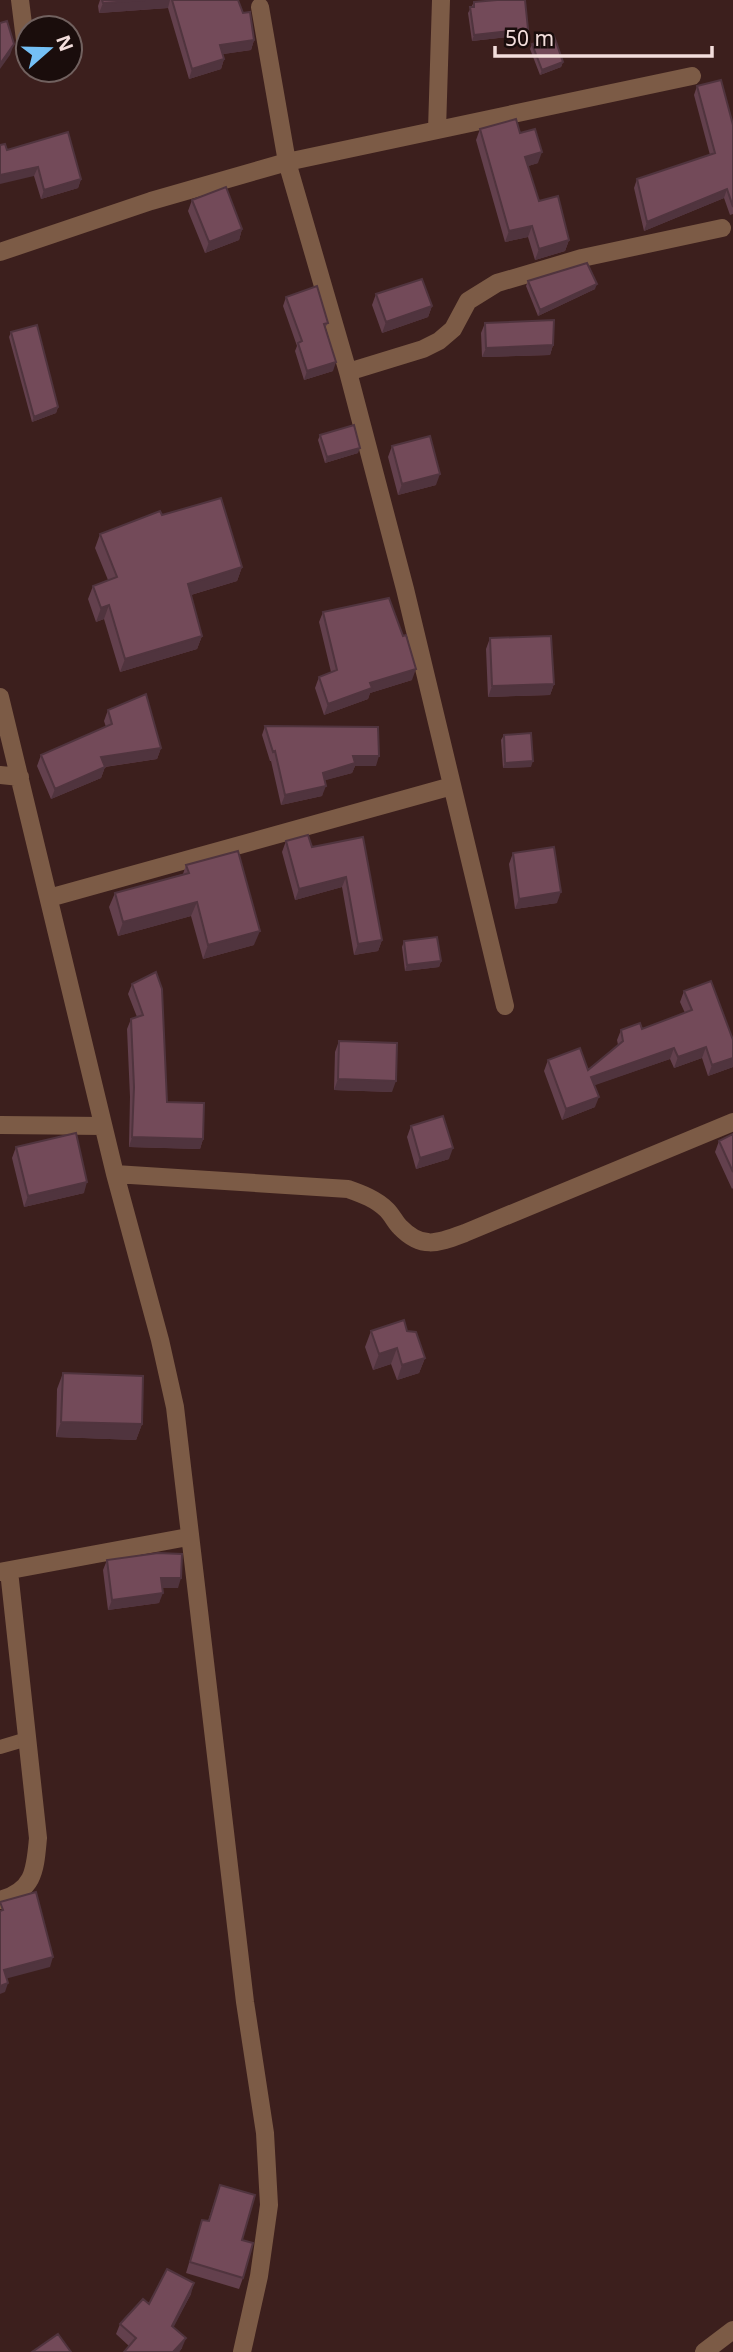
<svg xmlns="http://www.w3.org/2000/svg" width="733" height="2352" font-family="'Noto Sans',sans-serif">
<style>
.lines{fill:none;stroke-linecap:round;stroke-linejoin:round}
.service{stroke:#7c5b46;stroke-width:14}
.minor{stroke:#7c5b46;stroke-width:18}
.wall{fill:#63404d}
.shaded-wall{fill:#50343e}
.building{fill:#734a59;stroke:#50343e;stroke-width:2}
</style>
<rect width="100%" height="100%" fill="#3c1f1d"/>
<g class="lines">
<path class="service" d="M0,1747l27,-8"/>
<path class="minor" d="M20,0l5,40
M260,7l27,155 61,210 57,217 100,417
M437,130l4,-130
M0,252l151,-51 136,-39 405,-86
M348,372l75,-23 16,-8 14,-12 15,-28 29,-18 85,-25 140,-30
M0,697l115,477 45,166 15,67 70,595 20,131 4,72 -10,71 -17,76
M0,775l20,2
M49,898l403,-112
M0,1125l103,1
M115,1174l233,15c14,5 28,10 39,21 5,5 8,12 13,17 22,23 38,16 65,6l268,-111
M0,1572l188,-35
M0,1900c35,-10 35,-31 38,-62l-29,-267
M704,2352l29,-22"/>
</g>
<path class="wall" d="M100,0h138l16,40 -3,10 -28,4 1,5 -3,10 -32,10 -21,-71 -69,5 -1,-7z
M474,2l52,33 -54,6 -4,-28z
M532,44l31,18 -2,5 -21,8 -10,-26z
M697,86l36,39v89l-3,1 -6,-17 -80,33 -10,-43 3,-9 73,-24 -16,-60z
M480,129l40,4 18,30 -10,3 11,35 30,39 -4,11 -30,9 -7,-23 -23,5 -29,-102z
M7,150l74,29 -3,9 -37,11 -7,-23z
M192,200l50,29 -3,11 -34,13 -17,-42z
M528,281l67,8 -57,27 -12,-30z
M376,294l56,12 -4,11 -46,16 -10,-28z
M286,297l42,26 -3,5 8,43 -29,9 -9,-29 2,-5 -14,-40z
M485,323l68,22 -3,10 -68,2 -1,-24z
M11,332l47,75 -2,6 -24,9 -23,-85z
M320,435l38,18 -33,10 -7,-23z
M392,446l44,39 -38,10 -10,-38z
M162,515l80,52 -5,14 -46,14 11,41 -5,13 -77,23 -16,-53 -8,3 -8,-23 5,-13 15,-6 -13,-32 5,-14z
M323,612l89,68 -42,13 -2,6 -44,16 -9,-27 4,-11 12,-5 -12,-50z
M490,638l64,46 -4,11 -62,2 -2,-48z
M108,710l53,38 -4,11 -52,8 -4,11 -50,21 -14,-33 4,-11 65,-28 -2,-6z
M265,726l111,40h-21l-3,7 -27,7 -3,16 -41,9 -10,-44h-1l-8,-26z
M504,735l27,32 -28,1 -2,-28z
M363,837l19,103 -4,11 -24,4 -12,-68 -47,13 -13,-48 4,-11 26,6z
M513,853l44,50 -42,6 -6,-45z
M186,865l68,80 -51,14 -12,-43 -73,20 -9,-29 6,-14 68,-19z
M404,941l37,20 -2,6 -34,4 -3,-24z
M156,972l11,130 36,37 -3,10 -71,-2 1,-50 -3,-68 4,-10 6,-2 -9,-23 4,-10z
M684,991l49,49v27l-25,9 -6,-18 -28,10 -4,-9 -76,26 1,22 -33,13 -18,-49 4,-11 40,10 30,-25 -1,-5 4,-10 21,-1 43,-16 -5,-11z
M339,1041l53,51 -58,-2 1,-38z
M411,1126l38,33 -33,10 -9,-32z
M733,1134v54l-1,1 -17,-37 4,-11z
M16,1147l68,46 -60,14 -12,-49z
M371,1331h36l18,27 -6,15 -22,7 -6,-16 -18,6 -8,-23z
M63,1373l79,51 -6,16 -80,-3 1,-48z
M107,1560l71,28h-16l-3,15 -51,7 -5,-40z
M220,2185l22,55 1,38 -4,11 -53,-16 16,-53 6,1z
M191,2294l-18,33 9,21 -3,4h-55l5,-6 -13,-12 4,-10 29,-20z"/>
<path class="shaded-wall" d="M145,0h25l-2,8 -69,5 4,-10z
M528,29l-2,6 -54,6 2,-6z
M254,40l-3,10 -34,5 3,-10z
M14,44l-4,11 -10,14v-5z
M224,59l-3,10 -32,10 3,-10z
M563,62l-2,5 -21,8 2,-5z
M542,152l-4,11 -16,5 3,-11z
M38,167l-4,9 -34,8v-9z
M81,179l-3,9 -37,11 3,-9z
M727,189l-3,9 -80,33 3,-9z
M532,226l-4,11 -23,5 4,-11z
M242,229l-3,11 -34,13 4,-11z
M569,240l-4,11 -30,9 4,-11z
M597,284l-2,5 -57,27 2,-6z
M432,306l-4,11 -46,16 4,-11z
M553,345l-3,10 -68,2 4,-9z
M336,362l-3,9 -29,9 3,-9z
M58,407l-2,6 -24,9 2,-5z
M360,448l-2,5 -33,10 2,-6z
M440,474l-4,11 -38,10 4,-11z
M242,567l-5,14 -53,16 4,-13z
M109,605l-5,14 -8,3 5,-14z
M202,636l-5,13 -77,23 5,-13z
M416,669l-4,11 -42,13 -2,6 -44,16 4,-11 42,-21z
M554,684l-4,11 -62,2 4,-11z
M161,748l-4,11 -60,9 4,-11z
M353,756h26l-3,10h-21l-3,7 -33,9 4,-9z
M533,761l-2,6 -28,1 2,-5z
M105,767l-4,11 -50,21 4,-10z
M326,786l-4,10 -41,9 4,-10z
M346,877l-4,10 -47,13 4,-11z
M561,892l-4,11 -42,6 4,-10z
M197,902l-6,14 -73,20 5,-14z
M260,931l-6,14 -51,14 5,-14z
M382,940l-4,11 -24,4 4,-11z
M441,961l-2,6 -34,4 2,-6z
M706,1047l-4,11 -28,10 4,-11z
M674,1048l-4,11 -83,29 4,-11z
M733,1058v9l-25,9 4,-11z
M338,1079l58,2 -4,11 -58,-2z
M599,1097l-4,10 -33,13 4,-11z
M132,1137l71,2 -3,10 -71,-2z
M453,1148l-4,11 -33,10 4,-11z
M87,1182l-3,11 -60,14 4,-11z
M397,1348l-6,16 -18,6 6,-16z
M425,1358l-6,15 -22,7 5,-15z
M61,1422l81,2 -6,16 -80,-3z
M161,1578h20l-3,10h-21z
M163,1593l-4,10 -51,7 4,-10z
M53,1957l-3,10 -49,13 3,-10z
M8,1983l-3,9 -5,2v-8z
M194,2283l-3,11 -22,42 3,-10z
M186,2338l-4,10 -3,4h-6z"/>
<path class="building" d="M102,0h43l-42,3z
M172,0h66l5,13 7,-1 4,28 -34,5 4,14 -32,10z
M497,0h28l3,29 -54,6 -4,-28h4v-5z
M7,21l7,23 -14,20v-41z
M554,36l9,26 -21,8 -10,-26z
M721,80l12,45v82l-6,-18 -80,33 -10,-43 78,-26 -18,-67z
M516,119l4,14 15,-4 7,23 -17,5 14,44 19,-5 11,44 -30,9 -7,-23 -23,5 -29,-102z
M68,132l13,47 -37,11 -6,-23 -38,8v-30l5,-1 2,6z
M226,187l16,42 -33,13 -17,-42z
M587,263l10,21 -57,26 -12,-29z
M422,279l10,27 -46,16 -10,-28z
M317,286l11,37 -4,1 12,38 -29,9 -9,-28 4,-2 -16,-44z
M554,320l-1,25 -67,3 -1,-25z
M37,325l21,82 -24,10 -23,-85z
M354,425l6,23 -33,9 -7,-22z
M430,436l10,38 -38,10 -10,-38z
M221,498l21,69 -54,17 14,52 -77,23 -16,-54 -8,3 -8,-22 24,-9 -17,-43 60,-23 2,4z
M389,598l14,38 3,-1 10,34 -46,14 2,5 -44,16 -9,-27 18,-7 -14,-58z
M551,636l3,48 -62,2 -2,-48z
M146,694l15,54 -60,9 4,10 -50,22 -14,-34 71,-31 -4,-14z
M265,726l113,1 1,29h-26l2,7 -32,10 3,13 -41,9 -10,-44 -2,1z
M531,733l2,28 -28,2 -1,-28z
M308,835l4,12 51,-10 19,103 -24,4 -12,-67 -47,12 -13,-48z
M554,847l7,45 -42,7 -6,-46z
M238,851l22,80 -52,14 -11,-43 -74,20 -8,-29 74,-20 -3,-8z
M437,937l4,24 -34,4 -3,-24z
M156,972l6,17 5,113 37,1 -1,36 -71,-2 2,-50 -3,-68 12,-4 -11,-31z
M711,981l22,59v18l-21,7 -6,-18 -28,10 -4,-9 -83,29 8,20 -33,12 -18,-49 32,-12 8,22 35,-29 -2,-11 19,-7 2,6 50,-19 -8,-19z
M339,1041l58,2 -1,38 -58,-2z
M443,1116l10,32 -33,10 -9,-32z
M76,1133l11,49 -59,14 -12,-49z
M733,1134v38l-14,-31z
M404,1320l3,11 9,1 9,26 -23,7 -5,-17 -18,6 -8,-23z
M63,1373l80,3 -1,48 -81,-2z
M158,1553l24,1 -1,24h-20l2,15 -51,7 -5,-40z
M36,1892l17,65 -49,13 4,13 -8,3v-75l3,-1 -3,-8z
M220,2185l35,10 -13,45 11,3 -10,35 -53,-16 12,-42 7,1z
M167,2269l27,14 -22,43 14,12 -13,14h-49l12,-14 -16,-14 23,-25 6,5z
M58,2334l13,18h-39z"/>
<g transform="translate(49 49) rotate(70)"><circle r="33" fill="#1a0d0c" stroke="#71615f" stroke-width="2"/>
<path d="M0-5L12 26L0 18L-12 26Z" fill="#74c0f6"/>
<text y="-10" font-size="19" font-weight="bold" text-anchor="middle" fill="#f3dedc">N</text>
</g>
<path d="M495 46v10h217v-10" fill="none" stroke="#f3dedc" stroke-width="3.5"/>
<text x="505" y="46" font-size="21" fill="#f3dedc" stroke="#1a0d0c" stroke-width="5" paint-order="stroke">50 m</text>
</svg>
